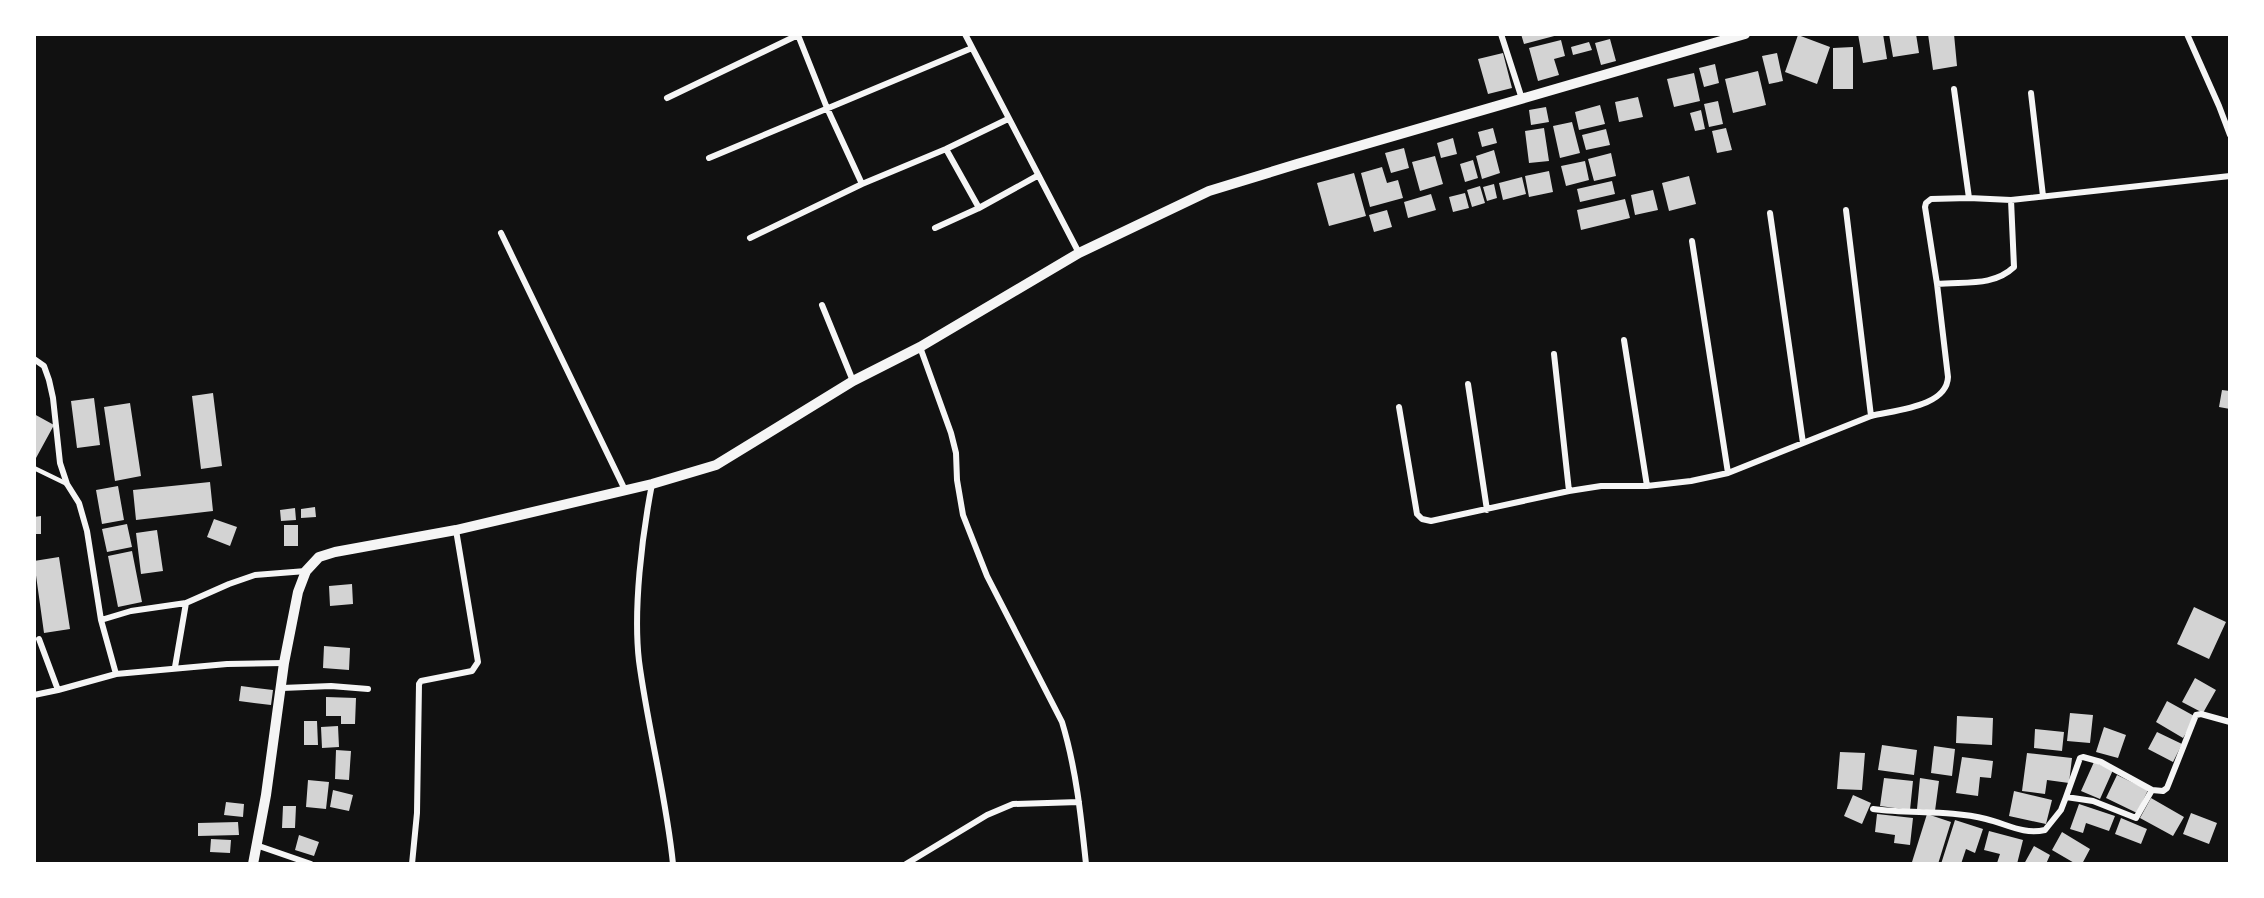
<svg xmlns="http://www.w3.org/2000/svg" width="2264" height="898" font-family="'Zilla Slab',serif">
<style>
.building{fill:#d3d3d3}
.lines{fill:none;stroke-linecap:round;stroke-linejoin:round}
.service{stroke:#f5f5f5;stroke-width:4.5}
.minor{stroke:#f5f5f5;stroke-width:6}
.tertiary{stroke:#f5f5f5;stroke-width:10}
</style>
<rect width="100%" height="100%" fill="#111"/>
<path class="building" d="M1521,34h37v1l-34,9z
M1858,34h25l4,25 -24,4z
M1889,34h27l3,19 -26,4z
M1928,34h26l3,32 -24,4z
M1798,35l32,12 -13,37 -32,-12z
M1610,39l6,22 -15,4 -6,-22z
M1561,40l4,16 -11,3 5,16 -21,6 -9,-33z
M1589,42l3,8 -19,5 -2,-8z
M1853,47v42h-20v-41z
M1503,53l9,35 -24,6 -10,-35z
M1777,53l6,28 -14,3 -7,-28z
M1715,64l4,19 -15,4 -5,-19z
M1758,71l8,34 -33,8 -8,-34z
M1694,73l6,28 -26,6 -7,-28z
M1638,97l5,20 -24,5 -4,-20z
M1718,101l5,23 -14,3 -5,-23z
M1600,105l5,19 -26,6 -4,-18z
M1546,107l3,15 -18,3 -2,-15z
M1701,110l4,19 -10,2 -5,-18z
M1572,122l8,31 -20,5 -7,-32z
M1493,128l4,15 -15,4 -4,-15z
M1544,128l5,33 -20,2 -4,-32z
M1726,128l6,22 -15,3 -5,-22z
M1606,129l4,16 -24,5 -4,-15z
M1453,138l4,16 -16,4 -4,-15z
M1404,148l5,20 -18,5 -6,-20z
M1494,150l6,23 -18,6 -6,-23z
M1611,153l5,23 -22,5 -6,-22z
M1435,156l8,28 -23,7 -8,-29z
M1473,160l5,18 -13,4 -5,-18z
M1585,161l4,19 -23,6 -5,-20z
M1382,167l5,16 11,-3 5,18 -33,9 -9,-34z
M1549,171l4,21 -24,5 -4,-21z
M1354,173l12,43 -37,10 -12,-43z
M1689,176l7,28 -27,7 -7,-28z
M1522,177l4,17 -23,6 -4,-17z
M1612,181l3,13 -35,8 -3,-13z
M1494,184l3,14 -10,3 -4,-14z
M1480,186l5,17 -13,4 -5,-17z
M1653,190l5,20 -23,5 -4,-20z
M1465,193l4,15 -16,4 -4,-15z
M1431,194l5,16 -28,8 -4,-16z
M1625,199l5,19 -49,12 -4,-20z
M1387,210l5,17 -18,5 -5,-17z
M2222,390l8,1v18l-11,-2z
M213,393l9,73 -21,3 -9,-73z
M94,398l6,47 -23,3 -6,-47z
M130,403l11,73 -26,5 -11,-74z
M34,414l20,11 -18,33 -2,-1z
M210,482l3,29 -77,9 -3,-30z
M118,486l6,34 -22,4 -6,-34z
M315,507l1,10 -15,1v-9z
M295,508l1,12 -15,1 -1,-11z
M41,516v18h-7v-17z
M214,519l23,8 -7,19 -23,-9z
M127,524l5,23 -25,5 -5,-23z
M284,525h14v21h-14z
M157,530l6,41 -22,3 -5,-41z
M132,551l10,51 -24,5 -10,-51z
M59,557l11,72 -26,4 -10,-72z
M352,584l1,20 -23,2 -1,-20z
M2194,607l32,15 -17,37 -32,-15z
M324,646l26,2 -1,22 -26,-2z
M2195,678l21,12 -13,23 -21,-11z
M241,686l32,4 -2,15 -32,-4z
M326,697l30,1 -1,26h-14v-8h-15z
M2167,701l29,16 -13,21 -27,-16z
M2070,713l23,2 -3,28 -23,-2z
M1957,716l36,2 -1,27 -36,-2z
M304,721h13l1,24h-14z
M338,726l1,21 -17,1 -1,-21z
M2104,727l22,8 -8,23 -22,-6z
M2035,729l29,3 -2,19 -28,-3z
M2157,732l25,12 -9,18 -25,-13z
M1882,745l35,5 -3,25 -36,-5z
M1934,746l21,3 -3,27 -21,-3z
M336,750l15,1 -2,29 -14,-1z
M1840,752l25,1 -3,37 -25,-1z
M2027,753l45,5 -3,25 -22,-3 -2,14 -23,-3z
M1962,757l31,4 -2,17 -11,-1 -2,19 -22,-3z
M2094,762l19,8 -13,29 -19,-8z
M2117,775l31,15 -11,23 -31,-15z
M1884,778l29,3 -3,29 -30,-4z
M1920,778l19,3 -4,30 -18,-2z
M308,780l21,2 -3,27 -20,-2z
M333,790l20,5 -4,16 -19,-4z
M2014,791l38,9 -6,24 -37,-8z
M1853,795l18,8 -9,21 -18,-8z
M2151,798l33,19 -11,19 -33,-18z
M226,802l18,2 -1,13 -19,-2z
M2079,804l36,12 -6,15 -23,-8 -3,10 -13,-4z
M283,806h13l-1,22h-13z
M2191,813l26,10 -8,21 -26,-10z
M1877,814l36,4 -3,27 -16,-2 1,-8 -20,-3z
M1927,814l24,8 -13,42h-22l-4,-2z
M2121,818l26,11 -6,15 -26,-10z
M1955,820l28,9 -8,24 -9,-4 -5,15h-20z
M238,822l1,13 -41,1v-13z
M1989,831l34,9 -6,24 -20,-1 3,-9 -16,-4z
M2062,832l28,17 -8,15h-6l-24,-14z
M299,835l20,7 -5,14 -19,-6z
M211,839l20,1 -1,13 -20,-1z
M2034,846l16,9 -4,9h-22z"/>
<g class="lines">
<path class="service" d="M34,468l33,16"/>
<path class="minor" d="M799,34l-1,1 29,73 35,76 84,-35 62,-30
M965,34l114,219
M1501,34l21,65
M2187,34l32,72 11,29
M1954,89l15,109
M2031,93l12,103
M667,98l131,-63
M946,149l33,59 58,-32
M709,158l263,-110
M1846,210l25,206c24,-6 76,-9 77,-39l-11,-93c27,-3 56,3 77,-17l-3,-67
M1770,213l33,230
M935,228l44,-20
M501,233l124,257
M750,238l112,-54
M1692,241l36,232
M1937,284l-12,-77 1,-4 5,-4 38,-1 42,2 219,-24
M822,305l31,76
M1624,340l23,146
M920,347l31,86 5,20 1,27 6,35 24,61 75,146c14,46 19,94 24,142
M1554,354l15,137
M34,359l10,7 5,14 4,18 7,65 7,21 12,19 8,28 14,89 15,54
M1468,384l19,126
M1399,407l18,107 5,5 9,2 138,-30 32,-5h46l44,-5 37,-8 143,-57
M652,484c-10,52 -19,125 -13,177 9,68 27,134 34,203
M101,620l30,-9 55,-8 43,-19 26,-9 51,-4
M39,639l19,51 58,-16 111,-10 57,-1
M175,667l11,-64
M282,688l49,-2 37,3
M34,695l24,-5
M2066,797l14,-39 3,-1 18,5 51,28
M1873,809c38,5 76,1 113,10 21,5 37,16 59,11l16,-20 5,-13 27,4 43,17 16,-28 11,1 4,-3 29,-73 5,-1 29,8
M256,845l55,19
M412,864l5,-51 2,-129 2,-3 51,-10 6,-9 -22,-132
M906,864l81,-49 26,-11 66,-2"/>
<path class="tertiary" d="M253,864l13,-69 18,-132 14,-71 8,-21 13,-14 16,-5 121,-22 196,-46 64,-19 137,-84 67,-34 159,-94 130,-62 88,-27 448,-130"/>
</g>
<rect width="2264" height="898" fill="none" stroke="#ffffff" stroke-width="72"/>
</svg>
